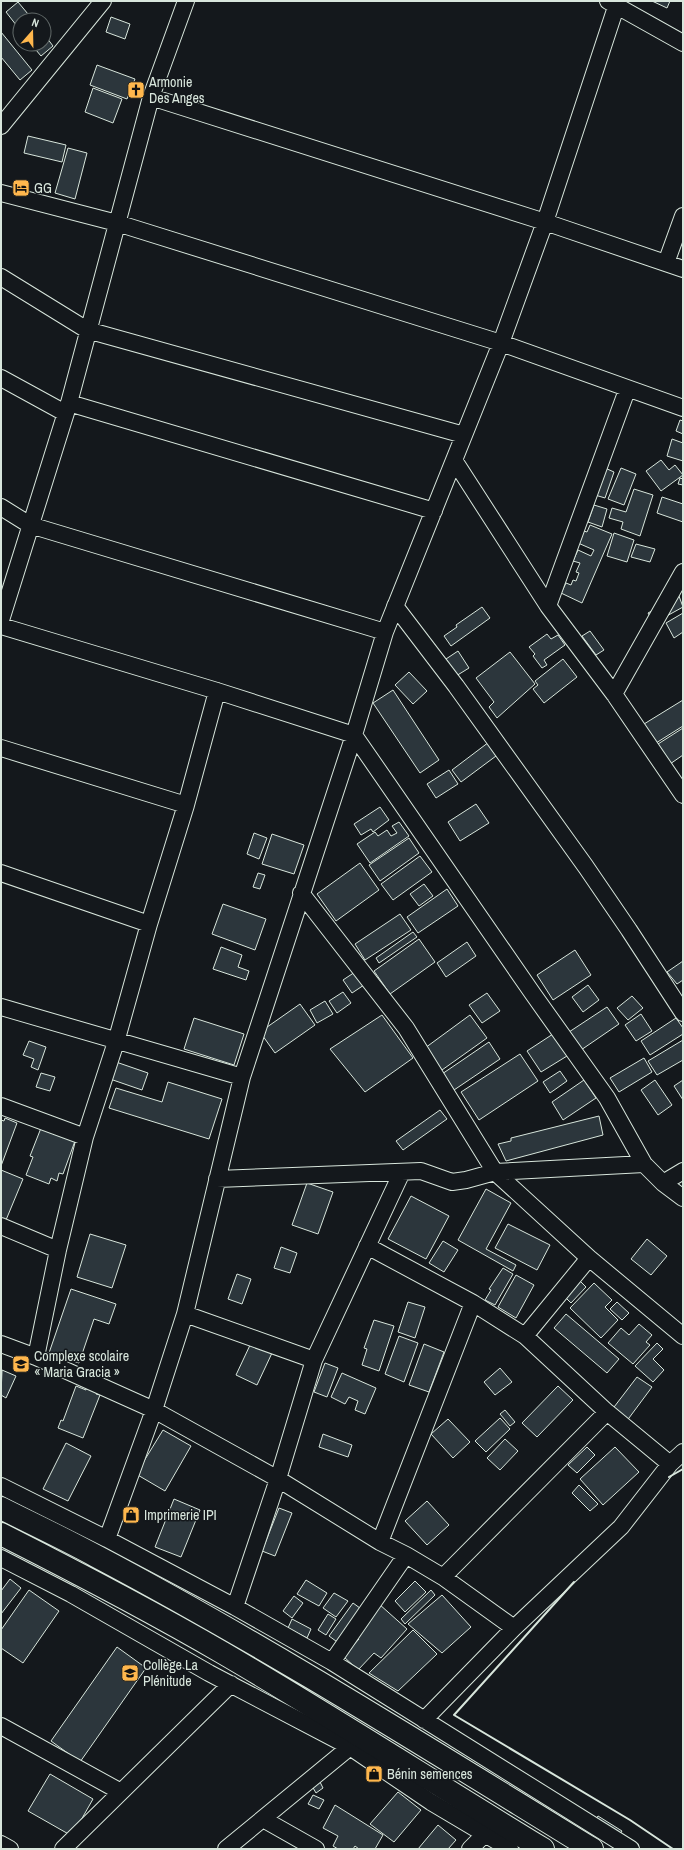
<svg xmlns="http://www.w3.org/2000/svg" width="684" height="1850" font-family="'Archivo Narrow',sans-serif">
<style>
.building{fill:#2c363c;stroke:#d8e6dc}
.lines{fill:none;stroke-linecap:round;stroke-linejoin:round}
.minor-casing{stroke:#d8e6dc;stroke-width:18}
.highway-casing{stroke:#d8e6dc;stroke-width:24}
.minor{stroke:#14181c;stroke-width:16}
.highway{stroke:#14181c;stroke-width:22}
.wall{stroke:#d8e6dc;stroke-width:2}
.labels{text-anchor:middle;stroke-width:3;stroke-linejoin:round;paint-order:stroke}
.poi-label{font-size:14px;fill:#d8e6dc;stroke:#14181c;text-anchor:start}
</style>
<rect width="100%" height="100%" fill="#14181c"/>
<path class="building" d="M652,1h18l-3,7z
M18,2l15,18h-13v10l-14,-18z
M111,17l19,7 -5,15 -19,-7z
M1,32l31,38 -12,10 -19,-23z
M44,34l9,12 -12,10 -10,-12h13z
M97,65l38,14 -8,20 -37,-14z
M93,88l29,11 -9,24 -28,-11z
M28,136l38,9 -4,17 -38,-9z
M68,148l19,5 -12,46 -20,-6z
M680,420l3,1v13l-7,-3z
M672,439l11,4v18l-16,-5z
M661,460l8,10 6,-5 8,10 -22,16 -15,-20z
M605,468l9,4 -9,26 -10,-3z
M621,468l15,6 -12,31 -16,-6z
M680,478l3,1v6l-5,-1z
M634,489l19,6 -13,41 -19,-7 2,-7 -14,-4 3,-10 14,4z
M662,497l21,7v18l-26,-9z
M594,505l13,4 -5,18 -14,-5z
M590,525l22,9 -30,69 -21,-10 5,-10 5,2 2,-5 3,1 3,-8 -3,-1 4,-9 -7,-2 5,-11 13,6 3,-6 -16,-7 6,-12 3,1z
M614,533l20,7 -7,22 -20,-6z
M636,544l19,5 -5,13 -19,-5z
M679,596l4,11 -29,16 -6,-10z
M482,607l8,11 -39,28 -7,-10 13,-9 -1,-2z
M683,613v19l-9,6 -8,-15z
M590,631l14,19 -8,5 -14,-19z
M547,634l4,5 7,-4 7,10 -21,15 3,5 -5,3 -9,-12 2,-2 -6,-7z
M458,651l11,17 -13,8 -10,-17z
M510,652l25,32 -38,34 -8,-11 5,-5 -18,-24z
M563,659l14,18 -33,26 -11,-14 5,-4 -3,-4z
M409,672l18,19 -14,13 -18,-19z
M393,690l46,70 -19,13 -47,-70z
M683,700v26l-27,17 -12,-19z
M683,728v27l-13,9 -12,-20z
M489,742l7,14 -35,26 -9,-12z
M449,770l9,14 -22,14 -9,-14z
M476,804l13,19 -29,18 -12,-19z
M380,807l9,13 -16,12 -2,-3 -10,6 -7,-11z
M399,822l10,14 -39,27 -13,-19 18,-12 3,4 9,-6 4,6 6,-3 -5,-7z
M254,833l13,5 -8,21 -12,-5z
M272,834l32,11 -10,29 -32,-10z
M409,838l10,15 -39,28 -11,-16z
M420,856l12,16 -39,28 -12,-16z
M360,863l19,27 -43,31 -19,-27z
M258,873l7,2 -5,14 -7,-2z
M424,884l9,12 -14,10 -9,-12z
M447,889l11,17 -40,27 -11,-16z
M223,904l43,15 -11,31 -43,-16z
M400,914l11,16 -46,30 -10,-16z
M413,932l4,5 -38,26 -3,-5z
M419,939l16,23 -45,32 -16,-23z
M467,942l9,14 -30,21 -9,-14z
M221,947l21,8 -4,12 11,4 -3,9 -33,-11z
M575,950l16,25 -38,25 -16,-25z
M683,961v19l-6,4 -10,-12z
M358,970l9,13 -15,10 -9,-13z
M588,985l11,15 -16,12 -11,-15z
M343,992l8,11 -14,10 -8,-12z
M487,993l13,18 -18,12 -13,-18z
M632,996l11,12 -15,12 -11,-12z
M325,1001l8,13 -16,9 -7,-13z
M300,1004l15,21 -40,28 -15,-21z
M607,1007l12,17 -38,26 -12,-18z
M641,1014l11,17 -16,10 -11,-16z
M382,1015l31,43 -48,34 -35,-43z
M470,1015l17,23 -45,32 -17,-22z
M194,1018l50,16 -10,31 -50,-16z
M676,1018l7,10v6l-33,21 -9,-14z
M553,1034l14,22 -26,16 -14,-21z
M683,1040v20l-26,15 -9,-14z
M29,1041l17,6 -8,23 -7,-3 3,-8 -11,-4z
M489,1042l11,17 -46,31 -12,-16z
M520,1054l18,27 -59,39 -18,-28z
M644,1058l8,14 -33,20 -9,-14z
M116,1062l32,11 -6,17 -32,-11z
M560,1071l7,10 -17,12 -7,-11z
M41,1073l14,4 -5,14 -14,-4z
M584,1080l12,18 -33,22 -11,-18z
M655,1080l17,25 -14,10 -17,-25z
M683,1080v20l-9,-14z
M168,1082l54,17 -13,40 -100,-31 7,-20 46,14z
M440,1110l7,9 -44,31 -7,-9z
M599,1116l4,19 -97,26 -8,-17 13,-3v-3z
M5,1118l12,5 -16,43v-46l3,1z
M41,1128l34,13 -12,33 -4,-1 -2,8 -6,-3 -2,6 -23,-9 7,-18 -3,-1z
M1,1170l22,9 -17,41 -5,-2z
M307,1183l26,9 -15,42 -26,-9z
M486,1189l25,14 -25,46 30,16 -3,6 -55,-31z
M411,1196l38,20 -23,43 -38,-20z
M508,1224l42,21 -13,25 -42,-22z
M90,1234l36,11 -14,43 -35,-11z
M647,1239l20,17 -16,19 -20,-16z
M443,1241l15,9 -14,22 -15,-9z
M281,1247l16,6 -7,20 -16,-5z
M503,1268l10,6 -18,31 -10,-5 6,-10 -2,-1z
M237,1274l14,5 -9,25 -14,-5z
M516,1275l18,10 -18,33 -18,-11z
M579,1280l7,7 -15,16 -7,-7z
M594,1283l18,17 -7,7 13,13 -17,18 -31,-30z
M71,1289l45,15 -7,20 -15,-5 -15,44 -30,-10z
M408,1302l17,5 -10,31 -17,-6z
M617,1302l12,11 -7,7 -12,-11z
M566,1314l53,45 -12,14 -53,-45z
M374,1320l20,6 -15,45 -17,-6 5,-16 -3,-1z
M639,1324l13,11 -6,7 4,3 -17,19 -25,-21 13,-15 8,7z
M399,1336l19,7 -14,39 -19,-8z
M251,1343l21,10 -15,32 -21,-10z
M657,1343l6,6 -10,10 11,11 -11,12 -18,-16z
M424,1344l20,8 -15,40 -20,-7z
M325,1363l13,5 -11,29 -13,-5z
M500,1368l12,14 -17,13 -11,-13z
M2,1370l14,6 -10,22 -5,-3z
M342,1373l34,15 -11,26 -10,-4 3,-9 -9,-4 -4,7 -14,-7z
M637,1377l15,10 -26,35 -15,-11z
M87,1385l11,4 -2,5 4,1 -17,43 -25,-10 3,-8 2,1 13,-35 10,4z
M558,1386l15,14 -36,37 -15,-14z
M505,1410l10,12 -5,4 -10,-12z
M500,1418l10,11 -24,23 -11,-11z
M448,1419l22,23 -17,16 -22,-24z
M163,1430l28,16 -26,45 -29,-17z
M323,1434l29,11 -4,12 -29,-10z
M505,1439l13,12 -18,19 -13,-12z
M66,1443l25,13 -23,45 -25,-12z
M587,1447l8,8 -18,18 -9,-8z
M615,1447l24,25 -36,33 -23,-26z
M579,1485l19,19 -8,7 -18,-18z
M174,1499l26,11 -19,47 -26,-10z
M427,1501l22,24 -22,20 -22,-24z
M279,1508l13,5 -17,43 -13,-5z
M10,1579l11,9 -20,26v-23z
M306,1580l21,13 -8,13 -22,-12z
M415,1581l11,11 -21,20 -10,-11z
M29,1590l30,21 -36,52 -22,-15v-18z
M431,1590l4,5 -30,29 -4,-5z
M334,1593l14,8 -12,16 -13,-9z
M442,1595l29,32 -29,26 -34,-29z
M294,1596l9,7 -11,15 -9,-7z
M353,1603l11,8 -24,33 -11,-8z
M379,1604l28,25 -26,29 -7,-5 -16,17 -15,-14 16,-17 -6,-6z
M328,1614l8,5 -10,16 -8,-5z
M292,1619l19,10 -4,9 -19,-10z
M413,1630l24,24 -39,37 -29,-18z
M117,1647l29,21 -66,94 -29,-21z
M50,1774l43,25 -21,37 -44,-25z
M320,1782l3,6 -7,5 -4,-7z
M398,1792l23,18 -27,32 -24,-18z
M313,1795l11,5 -5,9 -11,-5z
M335,1805l48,30 -8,14h-16l-4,-3 -2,3h-15l-5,-3 5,-10 -15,-8z
M598,1816l24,15 -4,6 -24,-15z
M438,1825l18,15 -8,9h-30z"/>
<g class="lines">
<defs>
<path id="minor" d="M608,1l75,42
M151,97l394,125 138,47
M1,126l102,-125
M1,193l116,30 384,120 182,65
M666,263l17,-47
M1,277l86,53 377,105
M1,378l64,35
M69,403l365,108
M454,460l94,146 66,88 69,101
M1,507l29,18 355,107
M395,606l61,80 130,181 43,63 54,83
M548,606l79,-216
M1,620l68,-217 82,-306 35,-96
M1,626l216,65 137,44 179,259 74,104 37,66 19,19 20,15
M614,694l69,-122
M1,748l185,57
M1,873l148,51
M301,893l105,135 89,144 94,86 94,78
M1,1007l241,70
M1,1106l84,31
M217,1179l204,-8 31,11 14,-2 29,-8 149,-8
M663,1183l20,-12
M1,1226l57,24
M367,1246l106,57 52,33 82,76 63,52
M185,1314l129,46
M525,1336l64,-78
M1,1344l35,13 118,53 124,69 102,63 26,13 37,22 71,51
M36,1357l22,-107 27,-113 31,-95 33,-118 37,-119 31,-114
M1,1486l106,53 128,68 97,55 299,187
M107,1539l47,-129 31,-96 57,-237 112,-342 31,-103 116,-289 44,-121 73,-221
M380,1542l93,-239
M1,1558l70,36 138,79 141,74 81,55 79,47
M443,1577l164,-165
M235,1607l43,-128 36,-119 88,-188
M332,1662l74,-107
M424,1720l90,-92 107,-101 49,-63 13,-12
M1,1726l120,66
M263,1819l53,30
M1,1844l9,5
M63,1849l168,-165
M226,1849l124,-102
M470,1849l15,-15"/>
<path id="highway" d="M1,1508c32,16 64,31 95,48 170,90 333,193 496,293
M1,1534c75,38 150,77 222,119 108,63 213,131 320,196"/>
</defs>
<use href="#minor" class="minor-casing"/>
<use href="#highway" class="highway-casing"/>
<use href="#minor" class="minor"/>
<use href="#highway" class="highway"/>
<path class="wall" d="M669,1477l14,-8
M574,1582l-120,133 176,105 43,29"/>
</g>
<defs>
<symbol id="church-square" viewBox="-11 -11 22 22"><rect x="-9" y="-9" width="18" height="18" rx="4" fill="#ffb74d" stroke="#14181c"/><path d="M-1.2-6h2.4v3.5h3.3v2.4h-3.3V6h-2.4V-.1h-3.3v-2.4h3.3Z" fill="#111"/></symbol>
<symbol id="hotel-square" viewBox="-11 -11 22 22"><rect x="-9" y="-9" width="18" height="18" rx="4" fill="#ffb74d" stroke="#14181c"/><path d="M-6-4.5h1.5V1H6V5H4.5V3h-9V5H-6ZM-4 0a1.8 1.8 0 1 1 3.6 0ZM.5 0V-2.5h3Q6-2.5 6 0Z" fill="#111"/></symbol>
<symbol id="school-square" viewBox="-11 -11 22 22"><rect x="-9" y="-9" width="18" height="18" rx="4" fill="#ffb74d" stroke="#14181c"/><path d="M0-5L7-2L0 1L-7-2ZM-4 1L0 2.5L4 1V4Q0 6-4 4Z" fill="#111"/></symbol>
<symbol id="shop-square" viewBox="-11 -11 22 22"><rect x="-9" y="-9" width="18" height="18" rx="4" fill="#ffb74d" stroke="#14181c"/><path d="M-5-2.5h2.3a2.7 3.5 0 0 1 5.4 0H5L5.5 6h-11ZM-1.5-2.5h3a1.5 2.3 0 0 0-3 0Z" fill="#111"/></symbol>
<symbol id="university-square" viewBox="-11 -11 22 22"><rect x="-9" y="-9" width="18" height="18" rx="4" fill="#ffb74d" stroke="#14181c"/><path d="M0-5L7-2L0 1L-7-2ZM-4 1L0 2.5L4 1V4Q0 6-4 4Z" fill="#111"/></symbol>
</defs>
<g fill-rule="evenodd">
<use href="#church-square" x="126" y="80" width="20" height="20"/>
<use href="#hotel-square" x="11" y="178" width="20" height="20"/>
<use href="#school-square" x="11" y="1354" width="20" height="20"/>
<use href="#shop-square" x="121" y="1505" width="20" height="20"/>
<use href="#university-square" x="120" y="1663" width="20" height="20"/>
<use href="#shop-square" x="364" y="1764" width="20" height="20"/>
</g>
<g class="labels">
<g class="poi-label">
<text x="149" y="87">Armonie<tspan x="149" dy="16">Des Anges</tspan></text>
<text x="34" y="193">GG</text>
<text x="34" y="1361">Complexe scolaire<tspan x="34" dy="16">« Maria Gracia »</tspan></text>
<text x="144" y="1520">Imprimerie IPI</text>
<text x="143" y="1670">Collège La<tspan x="143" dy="16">Plénitude</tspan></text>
<text x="387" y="1779">Bénin semences</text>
</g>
</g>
<rect width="684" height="1850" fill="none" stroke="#d8e6dc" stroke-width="4"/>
<g transform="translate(32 32) rotate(20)"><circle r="19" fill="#14181c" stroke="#626a69"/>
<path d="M0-3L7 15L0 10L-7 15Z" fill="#ffb74d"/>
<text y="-6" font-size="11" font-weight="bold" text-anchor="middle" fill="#d8e6dc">N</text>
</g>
</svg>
